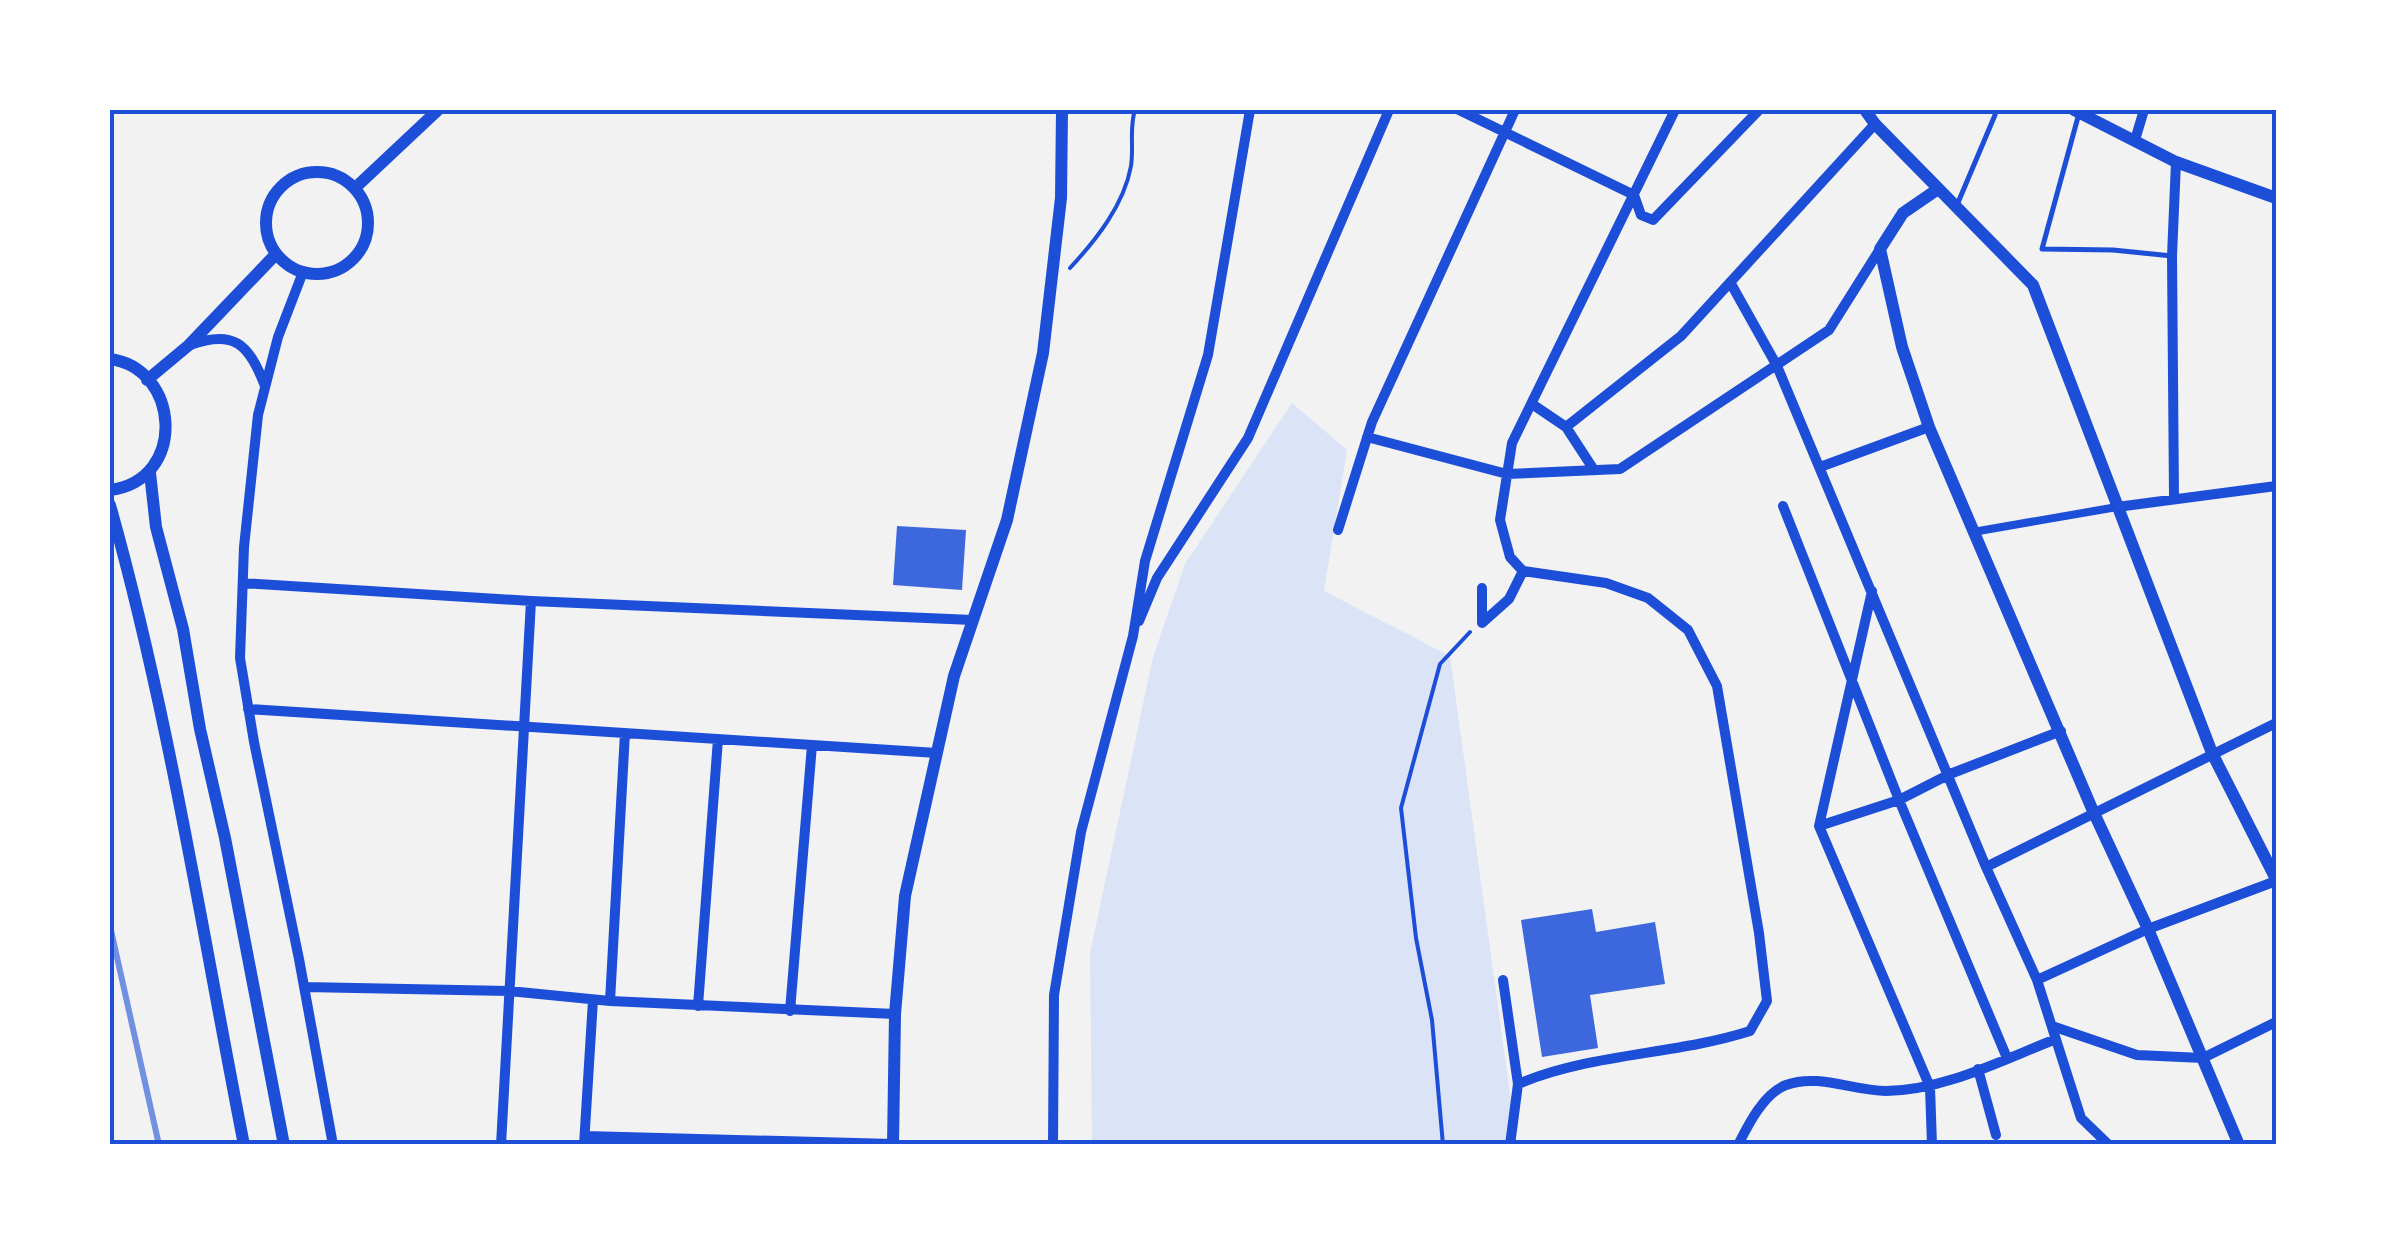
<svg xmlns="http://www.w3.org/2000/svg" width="2386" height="1255" font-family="'Asap Condensed',sans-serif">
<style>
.green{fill:#dbe4f7}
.building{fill:#3d67dc}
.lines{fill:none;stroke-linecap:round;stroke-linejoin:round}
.path{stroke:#1d4ed8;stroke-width:4}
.service{stroke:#1d4ed8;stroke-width:5}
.pedestrian{stroke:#1d4ed8;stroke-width:8}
.minor{stroke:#1d4ed8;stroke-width:10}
.tertiary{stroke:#1d4ed8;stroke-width:12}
.rail{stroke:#7290e2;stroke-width:6}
.neatline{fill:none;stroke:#1d4ed8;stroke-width:4}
</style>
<rect width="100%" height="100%" fill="#f2f2f2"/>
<path class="green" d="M1292,403l55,47 -23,141 126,65 67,489h-425l-2,-192 63,-296 32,-93z"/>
<path class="building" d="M897,526l69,4 -4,60 -69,-5z
M1592,909l4,23 59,-10 10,62 -75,11 8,53 -56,9 -21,-137z"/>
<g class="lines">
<path class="path" d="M1070,268c26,-28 54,-63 61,-102 3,-19 -2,-38 4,-56
M1443,1145l-11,-125 -16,-82 -15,-130 39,-144 30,-32"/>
<path class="service" d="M2078,117l-36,132 71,1 59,6
M1957,205l38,-90"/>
<path class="pedestrian" d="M1973,532l144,-25"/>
<path class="minor" d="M1459,110l175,85
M2135,140l9,-30
M1634,195l7,20 12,5 106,-110
M303,272l-25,65 -20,78 -14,132 -4,111 14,84 45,217 34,186
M1730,282l47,84 209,501 51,113 44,138 28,27
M190,345c44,-16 59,-1 75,41
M1532,404l34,23 28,43
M1566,427l115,-91 194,-212
M1367,437l140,37 113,-5 209,-139 51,-81
M1820,467l109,-40
M2174,497l-2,-241 4,-94
M1783,506l116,294 108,258
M2117,507l159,-21
M1338,530l34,-108 143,-312
M243,583l288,18 442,19
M1482,588v35l27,-24 14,-28
M1872,591l-53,235 111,261 2,58
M1139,621l18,-43 91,-140 141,-328
M248,709l689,44
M1819,826l80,-26 51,-26 111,-43
M1986,867l290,-144
M1503,980l15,104c74,-31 157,-29 232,-53l17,-30 -8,-68 -42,-247 -29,-56 -40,-32 -42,-15 -83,-12 -13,-14 -10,-37 12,-77 163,-333
M2037,980l111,-51 128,-48
M304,987l205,4 101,10 285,13
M610,1001l15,-268
M698,1006l20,-267
M790,1011l22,-266
M2052,1026l85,29 66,3 73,-36
M1978,1069l18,66
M585,1136l308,8
M501,1145l30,-544
M584,1145l9,-145
M1053,1145l1,-150 27,-163 52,-196 12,-75 63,-206 42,-245
M1510,1145l8,-61
M1738,1145c10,-20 26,-52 48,-60 32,-12 67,6 100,6 59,-1 116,-31 170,-52"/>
<path class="tertiary" d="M1865,110l10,14 158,161 179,468 64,126
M2074,110l102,52 100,36
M266 223a51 51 0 1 1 102 0a51 51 0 1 1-102 0Z
M355,188l83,-78
M1938,189l-35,24 -23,36 22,98 27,80 164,384 55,118 91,216
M110,359c70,9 78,121 0,131
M147,380l42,-35 87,-91
M150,473l6,54 27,102 17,100 25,109 59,307
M110,505c59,210 92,426 134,640
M893,1145l2,-131 10,-118 49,-220 53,-156 36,-167 18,-155 1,-88"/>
<path class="rail" d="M110,926l49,219"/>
</g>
<rect width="2386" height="1255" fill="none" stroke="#ffffff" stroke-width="225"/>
<rect x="112" y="112" width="2162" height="1030" class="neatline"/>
</svg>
